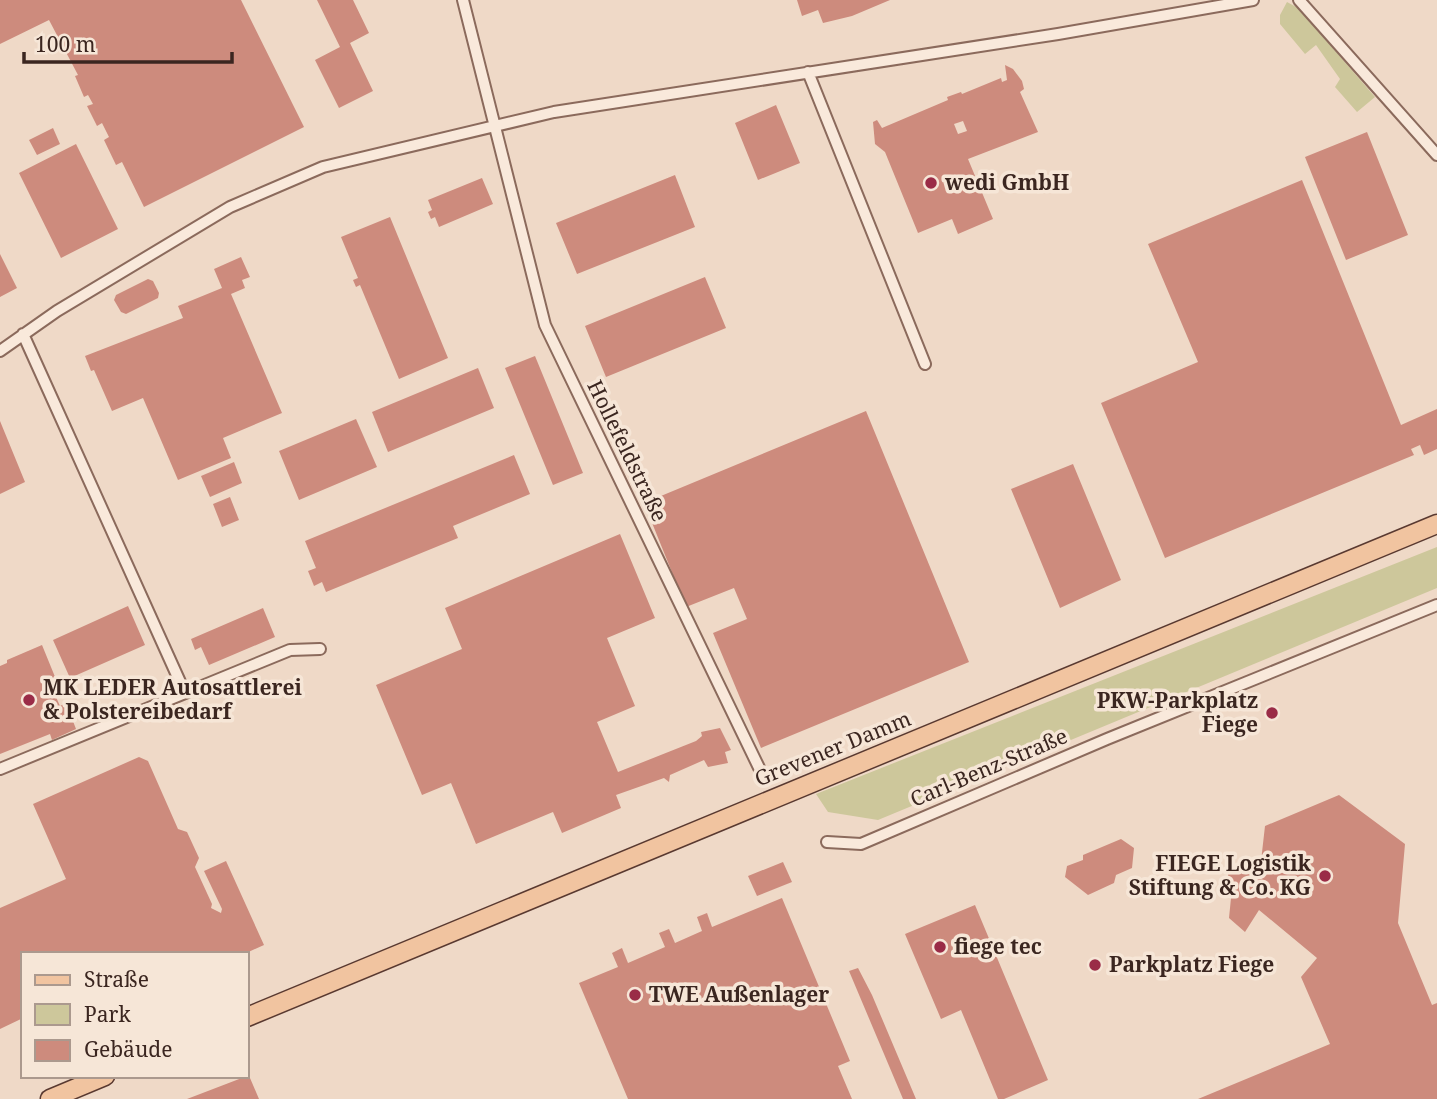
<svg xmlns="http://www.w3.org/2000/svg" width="1437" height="1099" font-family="'Noto Serif',serif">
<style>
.green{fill:#cdc79b}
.building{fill:#cd8b7d;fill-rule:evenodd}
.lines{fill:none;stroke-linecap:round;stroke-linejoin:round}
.street-casing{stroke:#8b6a5c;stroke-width:14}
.primary-casing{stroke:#593930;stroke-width:21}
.street{stroke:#f9e9db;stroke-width:10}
.primary{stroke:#f1c4a0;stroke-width:18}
.poi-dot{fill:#9a2c47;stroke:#f6e6d7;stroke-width:2.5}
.labels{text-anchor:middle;stroke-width:7;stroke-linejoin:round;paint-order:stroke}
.poi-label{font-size:21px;font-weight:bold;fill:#3b2620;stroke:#f6e6d7;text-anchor:start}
.street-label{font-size:21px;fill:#3b2620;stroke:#f6e6d7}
</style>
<rect width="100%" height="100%" fill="#efd9c7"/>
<path class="green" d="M1287,2l11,6 77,89 -18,15 -22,-25 5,-8 -24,-34 -11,9 -25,-30v-9z
M1437,547v41l-559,232 -50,-8 -12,-18z"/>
<path class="building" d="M0,0h241l63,127 -160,80 -22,-45 -6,3 -12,-25 5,-3 -7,-14 -5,3 -10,-20 6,-2 -5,-9 -4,2 -9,-21 3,-1 -29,-55 -49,24z
M317,0h36l16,33 -19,10 23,48 -34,17 -24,-48 25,-13z
M797,0h93l-38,16 -29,7 -5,-13 -16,6z
M1005,65l8,4 9,12 2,8 -4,3 18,40 -70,27 25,60 -35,15 -6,-15 -34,14 -33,-81 -10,-8 -2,-22 4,-2 5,8 66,-28 -1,-3 14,-5 1,2 39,-16 1,4 5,-2zM963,121l4,10 -9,3 -4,-10z
M776,105l24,58 -42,17 -23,-57z
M53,128l7,16 -23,11 -8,-15z
M1367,132l41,103 -62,25 -41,-103z
M76,144l42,85 -57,29 -42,-85z
M675,175l20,52 -118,47 -21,-51z
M482,178l11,26 -54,23 -4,-10 -4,2 -3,-7 4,-2 -4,-10z
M1302,180l99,245 36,-16v40l-13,6 -4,-10 -9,4 3,6 -249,103 -64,-155 97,-41 -50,-118z
M390,217l58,141 -49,21 -39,-94 -4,2 -3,-7 5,-2 -17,-41z
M0,254l17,34 -17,9z
M241,257l9,20 -8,3 3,8 -14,6 51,119 -59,25 8,20 -53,22 -35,-82 -31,13 -18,-41 -3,1 -6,-15 98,-38 -5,-12 44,-18 -8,-19z
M705,277l21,51 -120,49 -21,-51z
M148,279l5,2 6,12 -1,5 -32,16 -5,-2 -7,-12 2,-5z
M535,356l48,117 -30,12 -48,-117z
M478,368l16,40 -106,44 -16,-40z
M866,411l103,251 -208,86 -48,-115 34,-14 -13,-31 -48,19 -42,-104z
M356,419l21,48 -78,33 -20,-49z
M0,421l25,61 -25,12z
M514,455l16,39 -77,32 5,12 -132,54 -4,-10 -8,4 -6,-15 8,-3 -11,-27z
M234,462l8,21 -32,14 -9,-21z
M1073,464l48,116 -61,28 -49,-119z
M230,497l9,23 -17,7 -9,-23z
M620,534l35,84 -48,20 28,68 -38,16 21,50 78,-31 6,-5 -1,-4 19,-4 11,22 -6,2 3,11 -20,4 -4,-7 -34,15 -1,7 -5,-4 -48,17 5,13 -59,25 -9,-21 -77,32 -25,-61 -29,12 -46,-110 86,-36 -17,-41z
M128,606l17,39 -75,33 -17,-38z
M263,608l12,29 -66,28 -8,-18 -6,3 -4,-11z
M42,645l20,49 -6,3 4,9 6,-3 10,26 -24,11 -2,-6 -50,20v-88l7,-3v-3z
M139,757l9,4 30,68 9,3 12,26 -4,9 17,37 -1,4 10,5 1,-4 -18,-38 22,-10 38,84 -20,9h-221v64l-23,11v-121l66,-29 -33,-75z
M1339,795l66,49 -7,79 34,82 5,-2v96h-239l132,-55 -29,-67 16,-19 -58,-48 -14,22 -16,-14 2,-20 -5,-5 3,-26 31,3 5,-44z
M1121,839l13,9 -2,20 -16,7 -2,8 -26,12 -23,-18 2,-11 16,-6v-5z
M783,862l9,20 -35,14 -9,-20z
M782,898l68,163 -12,5 14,33h-224l-49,-116 39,-16 -6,-14 10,-5 6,15 37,-16 -6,-14 10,-4 6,14 27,-12 -5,-14 10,-4 5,14z
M975,905l73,175 -44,19h-6l-37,-89 -20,9 -36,-85z
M858,968l14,27 44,104h-13l-54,-128z
M247,1071l12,28h-72l60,-23z"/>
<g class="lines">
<defs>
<path id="street" d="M463,0l82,325 219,453
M1299,0l138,155
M808,72l117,292
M23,334l162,359
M0,351l57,-40 173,-104 93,-40 231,-55 504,-78 195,-34
M0,769l290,-119 30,-1
M827,842l34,2 246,-105 330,-134"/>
<path id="primary" d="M247,1017l1190,-493
M50,1099l55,-23"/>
</defs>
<use href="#street" class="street-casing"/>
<use href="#primary" class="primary-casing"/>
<use href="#street" class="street"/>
<use href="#primary" class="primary"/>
</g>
<g class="poi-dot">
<circle cx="931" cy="183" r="7"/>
<circle cx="29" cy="700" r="7"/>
<circle cx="1272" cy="713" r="7"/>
<circle cx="1325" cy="876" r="7"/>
<circle cx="940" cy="947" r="7"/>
<circle cx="1095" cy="965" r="7"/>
<circle cx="635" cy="995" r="7"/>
</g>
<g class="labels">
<g class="poi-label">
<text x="945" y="190">wedi GmbH</text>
<text x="43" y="695">MK LEDER Autosattlerei<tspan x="43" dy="24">&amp; Polstereibedarf</tspan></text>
<text x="1258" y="708" text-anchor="end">PKW-Parkplatz<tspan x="1258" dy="24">Fiege</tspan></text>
<text x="1311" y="871" text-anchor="end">FIEGE Logistik<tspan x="1311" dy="24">Stiftung &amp; Co. KG</tspan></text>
<text x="954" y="954">fiege tec</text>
<text x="1109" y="972">Parkplatz Fiege</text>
<text x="649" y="1002">TWE Außenlager</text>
</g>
<g class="street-label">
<text transform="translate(627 451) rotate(64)" y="7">Hollefeldstraße</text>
<text transform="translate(833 749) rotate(-22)" y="7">Grevener Damm</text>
<text transform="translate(989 768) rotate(-23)" y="7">Carl-Benz-Straße</text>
</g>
</g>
<rect x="21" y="952" width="228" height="126" fill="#f6e6d7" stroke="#ab998e" stroke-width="2"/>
<rect x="35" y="975" width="35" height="10" fill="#f1c4a0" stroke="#ab998e" stroke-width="2"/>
<text x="84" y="987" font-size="21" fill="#3b2620">Straße</text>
<rect x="35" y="1004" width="35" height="21" fill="#cdc79b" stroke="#ab998e" stroke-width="2"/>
<text x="84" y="1022" font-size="21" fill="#3b2620">Park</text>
<rect x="35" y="1040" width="35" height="21" fill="#cd8b7d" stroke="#ab998e" stroke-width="2"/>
<text x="84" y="1057" font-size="21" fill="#3b2620">Gebäude</text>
<path d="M24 52v10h208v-10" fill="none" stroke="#3b2620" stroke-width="3.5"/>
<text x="35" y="52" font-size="21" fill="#3b2620" stroke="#f6e6d7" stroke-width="5" paint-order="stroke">100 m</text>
</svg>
